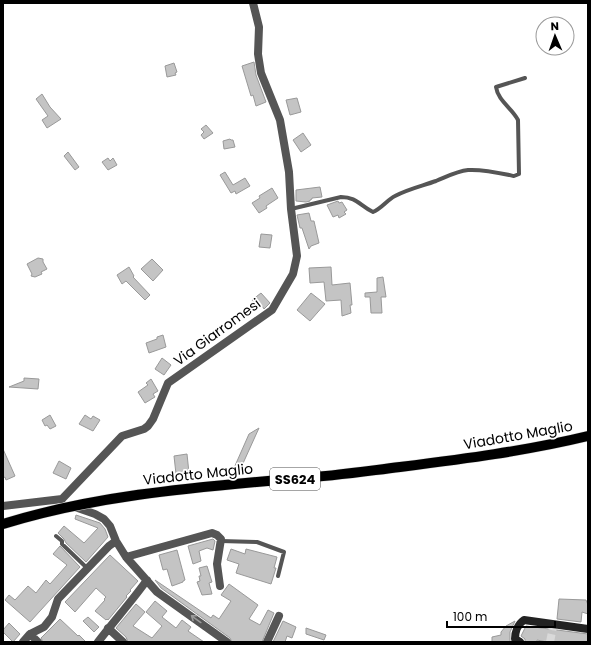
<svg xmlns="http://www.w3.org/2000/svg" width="591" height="645" font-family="Poppins,sans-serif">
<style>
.building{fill:#c4c4c4;stroke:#999}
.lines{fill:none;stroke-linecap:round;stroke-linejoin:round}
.minor-tunnel{stroke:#d9d9d9;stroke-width:8;stroke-dasharray:8 4;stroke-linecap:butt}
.service{stroke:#555;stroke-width:4}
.minor{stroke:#555;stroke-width:8}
.secondary{stroke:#222;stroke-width:8}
.primary-bridge-casing{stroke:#dbdbdb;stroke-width:11;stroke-linecap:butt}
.primary-bridge{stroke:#000;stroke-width:10}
.oneway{stroke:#999}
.labels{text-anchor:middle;stroke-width:3.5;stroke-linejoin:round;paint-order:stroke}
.shield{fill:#fff;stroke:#4c4c4c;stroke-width:1}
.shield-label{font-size:13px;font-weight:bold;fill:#000}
.street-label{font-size:14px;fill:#000;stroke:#fff}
</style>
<rect width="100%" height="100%" fill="#fff"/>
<path class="building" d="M254,62l2,13 10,27 -10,4 -3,-11 -2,1 -9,-30z
M174,63l3,9 -2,1 1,2 -9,2 -2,-11z
M42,94l8,13 11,12 -14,9 -5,-8 6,-4 -12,-17z
M297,98l4,14 -11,3 -4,-15z
M206,125l7,8 -9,6 -3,-4 3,-3 -3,-3z
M303,133l8,12 -10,7 -8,-12z
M230,139l1,1h2l2,7 -11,2 -1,-8z
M68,152l11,15 -4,3 -11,-14z
M108,158l2,3 3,-3 4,7 -9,5 -6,-8z
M225,172l8,13 12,-7 5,8 -14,8 -1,-3 -4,2 -11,-18z
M320,187l2,10 -10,1v1l-2,1v1l-4,1 -10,-1v-11z
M272,188l6,10 -12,8 1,2 -8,5 -7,-10 8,-5 -1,-2z
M338,201l1,2 3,-1 5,8 -3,2 2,2 -7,4 -1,-3 -5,2 -6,-12z
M309,213l2,8h3l5,22 -8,3 -2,3 -7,-21h-2l-3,-13z
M261,234l11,1 -2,13 -11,-1z
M38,258l5,1v3l4,7 -6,3 1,2 -7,3 -4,-1 1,-2 -5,-10z
M152,259l11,11 -10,11 -12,-12z
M129,267l5,9 -1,1 17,18 -5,5 -19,-19 -4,3 -5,-9z
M331,267l1,18 18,-2 2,22h-2l1,8 -9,3 -1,-16 -15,1 -2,-19 -14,1 -1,-15z
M383,277l3,20h-5l1,16h-11l-1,-16h-5v-4l12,-1v-14z
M261,293l9,10 -6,6 -3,-5 -3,3 -6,-7z
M311,293l14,11 -15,17 -13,-11z
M163,335l3,12 -17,6 -3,-10 11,-4v-2z
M162,358l9,7 -7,10 -9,-6z
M24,378l15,1 -1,10 -29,-2 15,-6z
M151,379l7,12 -5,3 2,3 -10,6 -7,-11 10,-7 -2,-2z
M50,415l6,11 -6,3 -3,-4 -2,1 -3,-6z
M85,415l6,4 2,-3 7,4 -7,11 -14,-7z
M259,428l-19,42 -6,-2 15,-34z
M3,449l12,27 -9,4 -1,-3 -2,1z
M187,454l2,19 -13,1 -2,-18z
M59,461l12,7 -5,11 -13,-6z
M76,515l24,8 5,6 3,8 -22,25 -20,-19 -2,-4 -6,-6 6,-7 20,17 14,-15 -23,-9z
M213,539l2,2 -2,9 -6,-2 -8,3 2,10 -8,3 -5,-18z
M60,546l20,21 -50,55 -25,-22 4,-5 6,5 13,-14 8,7 10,-13 4,4 17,-19 -14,-11z
M231,549l14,5 1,-5 31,8 -3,11h2l-5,16 -35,-11 3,-9 -12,-4z
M177,550l8,30 -2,1v1l-11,4 -5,-17 -4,1 -4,-15z
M110,555l28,26 -8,9 1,1 -5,5 1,1 -19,23 -1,-1 -1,1 -11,-9 10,-11 -1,-1 2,-2 -10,-9 -21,24 -10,-10z
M207,566l5,16 -3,1 3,11 -10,1 -5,-13 3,-1 -1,-5h2l-2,-8z
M155,580l56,38 2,-3 6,4 12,-18 -10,-6 8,-11 29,21 -9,14 11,6 8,-15 6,3 -12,29h-30l-2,-4 -69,-50z
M559,599l27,1 2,5v9l-6,-2 -1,10 -24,-3z
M155,601l12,10 -5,6 14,11 6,-8 9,7 -3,4 16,11h-76l-2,-5 -10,-9 20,-24 9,8 -12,14 19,12 10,-12 -16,-14z
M88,617l11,10 -5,5 -11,-11z
M60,619l18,17 1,-1 7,7h-43l-2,-4z
M283,621l13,6 -4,11 -5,-2 -2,6h-12z
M515,621l-5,11v10h-18v-5l9,-2v-3l5,-6z
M9,623l11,11 -7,8 -10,-10v-2z
M526,626l62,8v8h-41l-10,-2v2h-12v-3l-4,-3z
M306,628l20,7 -2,5 -18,-6z"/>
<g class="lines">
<path class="minor-tunnel" d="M550,642l3,-15"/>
<path class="service" d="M291,209l50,-12c16,0 19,9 32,15 9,-4 14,-12 22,-16 13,-7 27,-10 41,-15 10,-4 21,-10 32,-11 15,-1 32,3 46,6l5,-2 -1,-54c-6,-12 -20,-19 -22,-33l29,-9
M56,536l6,5v3l25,24
M221,541l36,1 27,10 -6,24"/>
<path class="minor" d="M62,499l60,-63 22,-7 4,-3 5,-7 15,-36 104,-73 21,-36 4,-18 -6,-47 -2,-37 -9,-52 -19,-47 -3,-19 1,-27 -6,-24
M3,506l59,-7
M72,506l23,8 9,5 6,7 6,15 10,16 31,35 70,50
M126,557l86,-24 5,2 4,4 -4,25 3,22
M108,628l15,14
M30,634l8,8
M23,642l7,-8 14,-7 8,-10 6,-18 51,-53 7,-5
M98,642c16,-21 34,-41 49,-62
M267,642l12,-26"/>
<path class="secondary" d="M520,642l-5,-3c0,-7 3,-15 9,-19l64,9"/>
<defs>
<path id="primary-bridge" d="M3,524c97,-30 198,-37 298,-46 33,-2 66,-7 99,-11 63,-8 126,-16 188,-31"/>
</defs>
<use href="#primary-bridge" class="primary-bridge-casing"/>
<use href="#primary-bridge" class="primary-bridge"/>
</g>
<defs><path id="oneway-shaft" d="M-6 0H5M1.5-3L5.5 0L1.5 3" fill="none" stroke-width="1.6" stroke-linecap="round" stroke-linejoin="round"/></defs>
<use class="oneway" href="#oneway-shaft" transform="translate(196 619) rotate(-144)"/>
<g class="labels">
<rect class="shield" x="270" y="468" width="50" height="22" rx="3"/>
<g class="shield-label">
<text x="295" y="484">SS624</text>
</g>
<g class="street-label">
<text transform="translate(217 332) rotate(-36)" y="5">Via Giarromesi</text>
<text transform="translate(518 435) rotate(-10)" y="5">Viadotto Maglio</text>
<text transform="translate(198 474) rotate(-6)" y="5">Viadotto Maglio</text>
</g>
</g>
<rect width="591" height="645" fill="none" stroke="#000000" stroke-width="8"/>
<g transform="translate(555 36) rotate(358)"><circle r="19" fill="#ffffff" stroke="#999999"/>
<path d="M0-3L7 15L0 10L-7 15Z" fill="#000000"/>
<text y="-6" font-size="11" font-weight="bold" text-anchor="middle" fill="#000000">N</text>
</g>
<path d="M447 621v6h108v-6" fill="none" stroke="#000000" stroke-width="2"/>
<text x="453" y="621" font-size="12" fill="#000000" stroke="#ffffff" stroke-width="3" paint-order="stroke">100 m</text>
</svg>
